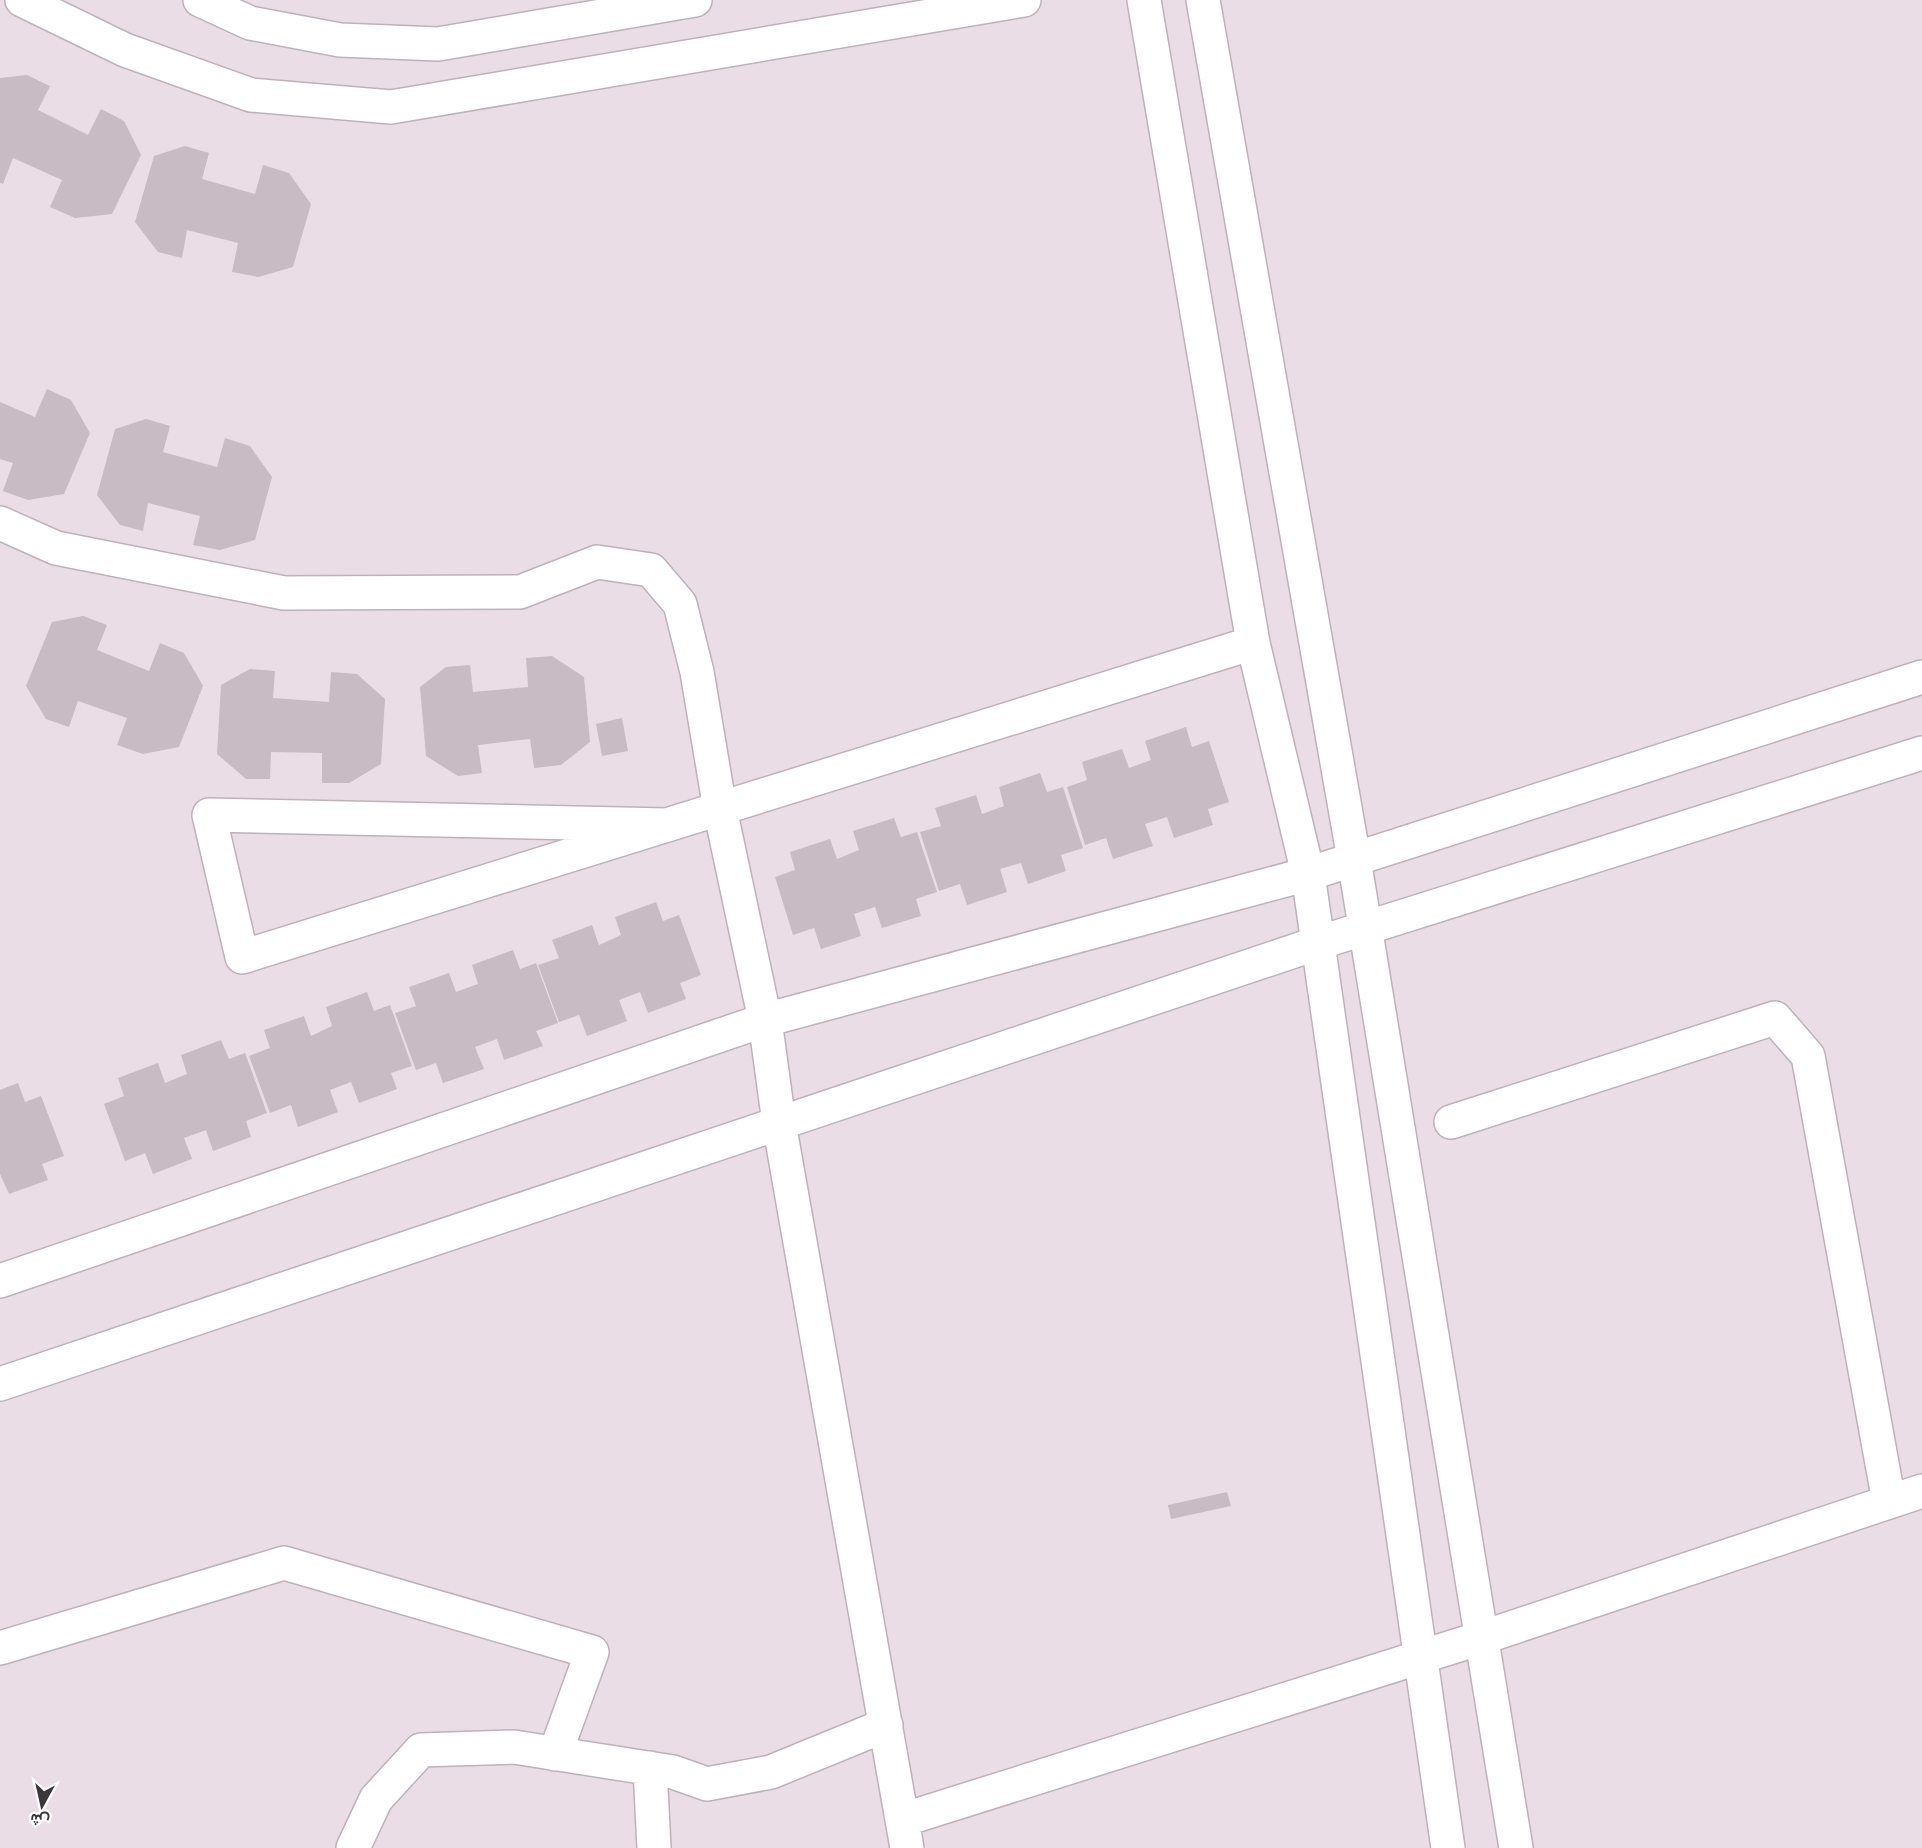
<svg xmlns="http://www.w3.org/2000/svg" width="1922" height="1848" font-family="Raleway,Vazirmatn,sans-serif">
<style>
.building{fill:#c8bbc3}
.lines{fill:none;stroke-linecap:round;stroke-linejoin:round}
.minor-casing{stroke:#bfb1ba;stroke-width:36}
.minor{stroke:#fff;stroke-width:33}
</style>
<rect width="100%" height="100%" fill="#ebdde6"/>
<path class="building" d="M27,75l23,11 -12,24 50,25 13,-26 23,12 17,34 -29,59 -37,4 -25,-11 12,-27 -49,-22 -10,26 -3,-1v-105z
M185,146l24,7 -7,26 53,15 8,-29 26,8 22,31 -18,63 -35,10 -26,-5 6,-29 -51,-13 -5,28 -24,-6 -23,-30 19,-66z
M47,389l24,11 19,33 -26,61 -36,6 -25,-9 10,-28 -13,-4v-57l35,15z
M146,419l24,7 -7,26 54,15 8,-29 25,8 22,31 -17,63 -35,10 -27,-5 7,-29 -52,-13 -5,28 -23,-6 -23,-30 18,-66z
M83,616l24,9 -10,25 52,21 11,-28 24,10 19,33 -24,61 -36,7 -26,-9 10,-27 -49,-17 -9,26 -23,-8 -20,-33 26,-64z
M552,656l32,21 6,65 -29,23 -27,3 -4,-29 -52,6 4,28 -24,3 -32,-20 -6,-69 26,-20 24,-2 3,27 55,-5 -2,-29z
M250,669l25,2 -2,27 56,4 2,-30 26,2 28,25 -4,65 -32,19h-27v-30l-51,-1 -1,27h-24l-29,-25 4,-69z
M622,718l6,33 -26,5 -6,-32z
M1186,727l6,20 17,-6 20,61 -21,7 5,16 -39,13 -7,-21 -22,7 8,22 -40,13 -7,-21 -21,7 -18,-58 20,-7 -5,-18 40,-13 7,19 22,-8 -6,-19z
M1040,773l7,19 16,-5 20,61 -22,7 5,16 -38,13 -7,-21 -21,6 7,23 -40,13 -7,-21 -21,7 -19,-59 21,-6 -6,-18 41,-13 6,19 22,-8 -5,-19z
M894,818l7,19 16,-5 20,60 -21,7 5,17 -39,12 -7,-21 -21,7 7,22 -40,13 -7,-21 -21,7 -18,-58 20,-7 -5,-18 40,-13 7,20 22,-9 -6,-19z
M656,902l7,19 16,-6 22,60 -21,8 6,16 -38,14 -8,-21 -21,8 8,21 -40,15 -8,-21 -20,7 -21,-57 21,-7 -7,-18 40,-15 7,20 22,-10 -6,-18z
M513,950l7,19 16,-6 22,60 -22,8 7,15 -39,14 -7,-21 -22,8 9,22 -41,14 -7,-20 -20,7 -21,-57 21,-7 -7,-19 40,-14 7,19 22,-8 -6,-19z
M367,992l7,19 16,-6 22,61 -21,7 6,16 -38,14 -8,-21 -21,8 8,22 -40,15 -7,-22 -21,8 -21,-57 21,-8 -6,-18 40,-14 7,20 21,-10 -6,-19z
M221,1040l8,19 16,-6 22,60 -21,8 5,16 -38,14 -7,-21 -22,8 8,21 -39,15 -8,-21 -20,8 -21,-57 20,-8 -6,-18 40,-15 7,20 22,-9 -6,-19z
M18,1083l7,19 16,-6 23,60 -22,8 6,16 -39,14 -9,-20v-84z
M1227,1492l4,14 -60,13 -3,-14z"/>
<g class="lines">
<defs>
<path id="minor" d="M22,0l103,50 126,45 140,12 633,-107
M200,0l50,23 90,17 98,4 257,-44
M1144,0l109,643 55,231 140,974
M1203,0l151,859 162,989
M0,523l56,25 228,45 236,-1 77,-30 54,8 29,34 17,68 23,137 45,211 14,103 128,725
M667,825l-458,-10 33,142 1011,-314
M1451,1122l324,-104 33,38 81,446
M0,1281l765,-261 543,-146 614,-197
M0,1384l1318,-441 604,-190
M0,1648l284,-85 308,89 -37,102
M650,1768l4,80
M902,1820l582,-183 438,-146
M353,1848l23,-49 45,-49 93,-3 159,25 34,12 64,-12 115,-47"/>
</defs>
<use href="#minor" class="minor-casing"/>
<use href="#minor" class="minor"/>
</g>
<g transform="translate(42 1806) rotate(188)" stroke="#ffffff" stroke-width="4.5" paint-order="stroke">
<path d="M0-4.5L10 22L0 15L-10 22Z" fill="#3b3639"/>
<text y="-9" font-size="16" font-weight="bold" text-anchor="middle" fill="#3b3639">ش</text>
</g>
</svg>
